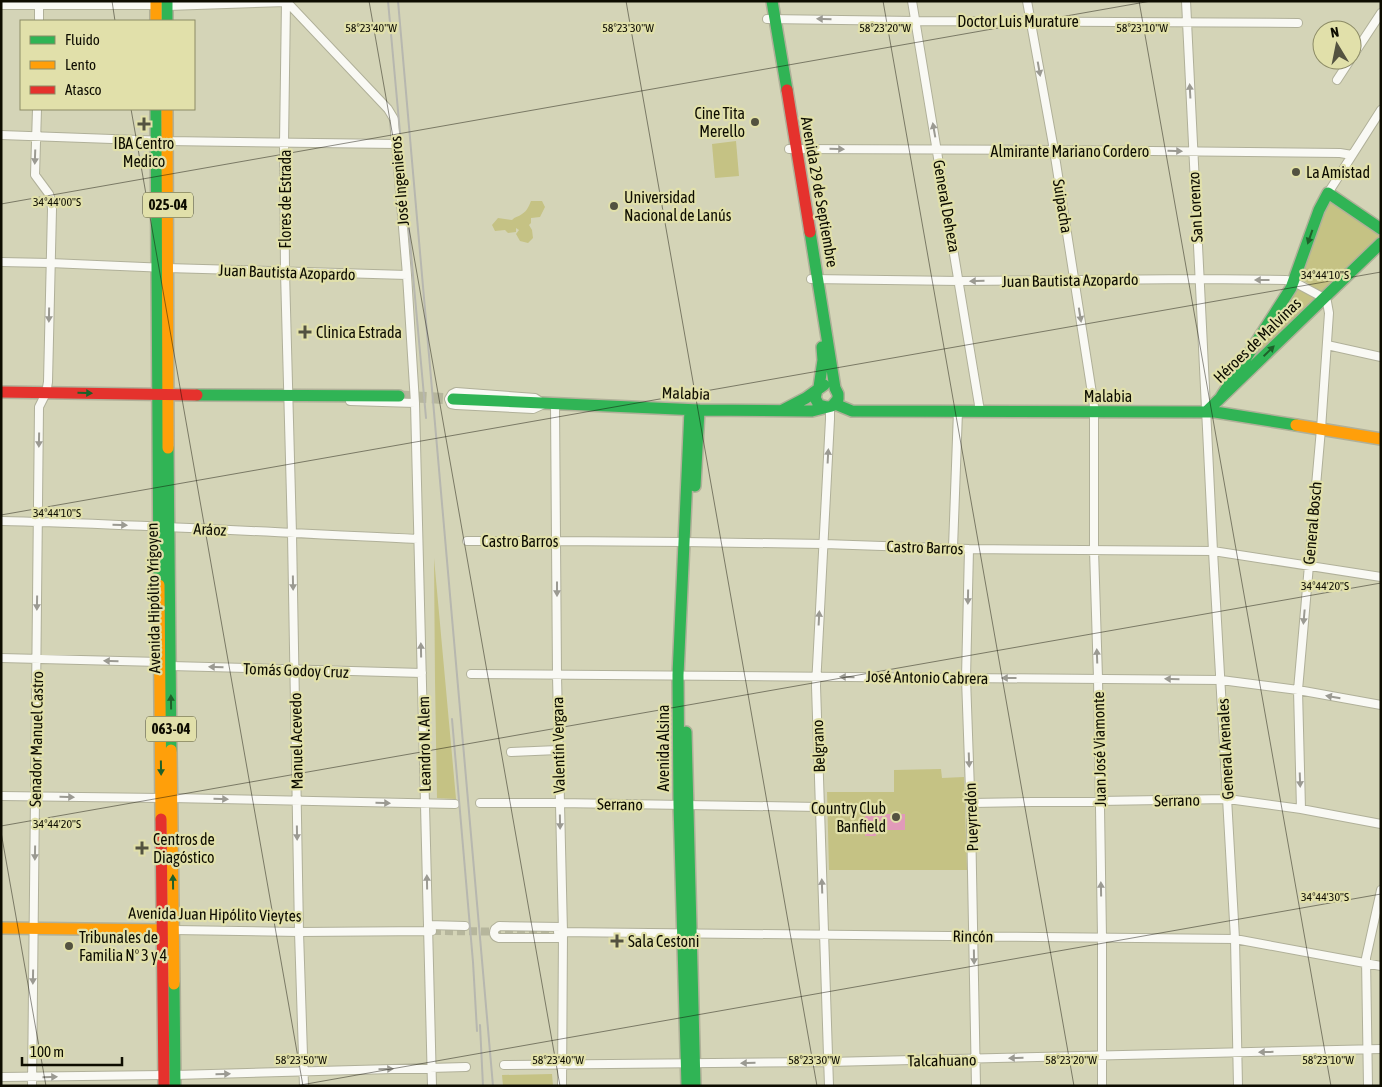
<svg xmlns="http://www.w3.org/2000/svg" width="1382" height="1087" font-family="'Asap Condensed',sans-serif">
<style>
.green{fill:#c5c284}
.water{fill:#e19ab9}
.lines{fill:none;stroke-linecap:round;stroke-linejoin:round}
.street-tunnel{stroke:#b6b69c;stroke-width:8;stroke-dasharray:8 4;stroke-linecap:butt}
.secondary-tunnel{stroke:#b6b69c;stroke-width:11;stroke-dasharray:11 5.5;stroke-linecap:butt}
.street-casing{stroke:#b0b099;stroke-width:10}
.fast-casing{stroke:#b0b099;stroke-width:14}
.slow-casing{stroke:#b0b099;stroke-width:14}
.jam-casing{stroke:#b0b099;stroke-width:14}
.street{stroke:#f9f9f4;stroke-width:8}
.fast{stroke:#30b455;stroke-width:11}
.slow{stroke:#ff9f0a;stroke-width:11}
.jam{stroke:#e5322d;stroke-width:11}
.rail{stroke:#b7b7af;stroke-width:2}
.oneway{fill:#9b9a92}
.oneway2{fill:#1e602a}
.ticks{fill:none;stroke:#0d0c00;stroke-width:1;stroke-opacity:0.45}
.poi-dot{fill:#535240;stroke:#e1e0aa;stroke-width:2}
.labels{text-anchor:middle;stroke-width:4.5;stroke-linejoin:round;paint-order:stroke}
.shield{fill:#e1e0aa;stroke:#4d4c33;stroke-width:1}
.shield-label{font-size:15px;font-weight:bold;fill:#0d0c00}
.street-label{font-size:16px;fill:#0d0c00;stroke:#e1e0aa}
.poi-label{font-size:16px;fill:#0d0c00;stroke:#e1e0aa;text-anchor:start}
.ticks-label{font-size:12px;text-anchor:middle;fill:#0d0c00;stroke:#e1e0aa;stroke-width:4.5;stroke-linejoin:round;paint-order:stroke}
</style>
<rect width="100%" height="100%" fill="#d4d4b7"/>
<path class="green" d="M736,141l3,35 -24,2 -3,-34z
M531,201h11l3,6 -5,10 -9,1v5l-2,2 3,5 1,8 -5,5 -8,-2 -4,-7 3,-4 -3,-2v4l-8,1 -3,-3 -10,1 -3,-6 6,-7 14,2c4,-4 6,-3 10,-6 5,-3 7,-8 9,-13z
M1330,201l50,32 1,2 -1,4 -58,54 -22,-15 27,-75z
M1299,289l16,8 2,4 -64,59 -2,-1 45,-69z
M434,558l22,241 -19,-1 -2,-117z
M941,769l1,9 22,-1 3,93h-138l-2,-78h67v-22z
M552,1074l1,12h-50l-1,-11z"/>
<path class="water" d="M865,814h40v16h-28l-1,6h-11z"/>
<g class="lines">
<path class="street-tunnel" d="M433,931l125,1"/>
<path class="secondary-tunnel" d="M399,396l54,3"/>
<defs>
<path id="street" d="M286,1l102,108 6,10 13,156 8,128 17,683
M912,1l68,410
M1027,1l27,149 40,256v144l4,128 4,259v149
M1186,1l27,550 22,388 3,147
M286,2l-2,141 1,129 7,262 7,398 5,154
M1,5h155
M167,6l119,-4
M767,19l148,2 383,2
M39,21v-20
M1352,57l29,-44
M1337,80l13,-20
M1,135l166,6 230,3
M789,149l265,1 286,3 12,2
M1328,193l53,-83
M1,262l49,1 117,5 240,7
M811,279l149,2 239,-2 87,1 8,2 30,16 3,4 2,11 -8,116 -23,261 3,119
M1327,345l54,12
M456,392l79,6 9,6 -11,5 -77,-4 -5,-1 -2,-5 3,-5z
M350,401l65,2
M555,404l2,272 6,256 -1,154
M1,521c139,3 278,12 417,18
M467,541h89l128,1 140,2 145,5 244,2 168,26
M953,548l5,-137
M969,549l-3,129 5,141 5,267
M1,658l159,4
M171,666l251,7
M471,674l750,6 77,10 83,15
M511,752l47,-2
M1,796l160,2
M172,798l283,6
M480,803h79l260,4
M971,803l257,-4 73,10 80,15
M428,925l37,1
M562,927l-63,-1 -4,3c-2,4 -1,8 4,9h64
M174,930l125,2 133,-1
M558,932l677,7 146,27
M504,1065l324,-3 553,-13
M175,1075l291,-8
M1,1077l163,-2
M32,1086l7,-679 7,-14 2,-11 4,-173 -1,-9 -2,-6 -14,-19 2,-66
M829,1086l-13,-400 14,-267v-12
M1368,1086l-2,-128 15,-68"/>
<path id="fast" d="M167,1v20
M772,1l15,89
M156,109l3,476
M824,385l-7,5 -2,8 4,7 8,2
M819,387l4,-27 -1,-13
M197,395l202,1
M1221,397l70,-109 28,-78 9,-17 53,36
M453,399l246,11 113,1 20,-5 6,-7v-5l-3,-6 -25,-156
M835,404l17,7 363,1 81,13
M783,410l23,-12 11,-8
M1206,412l175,-169
M168,448l3,302
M695,486l4,-76
M686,732l9,354
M174,984l1,102
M687,1086l-8,-282 -1,-129 12,-265"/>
<path id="slow" d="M156,1v20
M167,109l1,339
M1296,425l85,14
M159,585l2,234
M171,750l3,234
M1,928l168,2"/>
<path id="jam" d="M787,90l23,142
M1,392l196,3
M161,819l3,267"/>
</defs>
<use href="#street" class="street-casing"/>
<use href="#fast" class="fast-casing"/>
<use href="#slow" class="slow-casing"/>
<use href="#jam" class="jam-casing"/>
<use href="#street" class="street"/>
<use href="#fast" class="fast"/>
<use href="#slow" class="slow"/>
<use href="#jam" class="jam"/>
<path class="rail" d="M388,1l38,417
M398,1l95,1085
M452,719l21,243 4,69
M480,1025l3,61"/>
</g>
<defs><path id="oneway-solid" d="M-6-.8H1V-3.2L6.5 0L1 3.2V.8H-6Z" transform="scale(1.25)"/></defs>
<g class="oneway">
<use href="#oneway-solid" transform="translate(824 19) rotate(-179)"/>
<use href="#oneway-solid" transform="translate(1039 69) rotate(80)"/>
<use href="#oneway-solid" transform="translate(1190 91) rotate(-93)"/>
<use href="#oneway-solid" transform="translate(934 130) rotate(-100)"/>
<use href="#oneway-solid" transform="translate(837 149) rotate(1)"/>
<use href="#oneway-solid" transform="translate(1175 151) rotate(1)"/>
<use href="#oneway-solid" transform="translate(35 157) rotate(92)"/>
<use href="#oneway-solid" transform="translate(1262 280) rotate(-180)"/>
<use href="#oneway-solid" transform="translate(977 281) rotate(179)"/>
<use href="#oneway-solid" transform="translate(49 315) rotate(91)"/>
<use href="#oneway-solid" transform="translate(1080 315) rotate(81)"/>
<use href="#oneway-solid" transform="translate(39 440) rotate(91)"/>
<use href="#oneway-solid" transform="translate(828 456) rotate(-87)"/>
<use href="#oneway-solid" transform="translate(120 525) rotate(2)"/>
<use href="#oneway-solid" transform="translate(293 583) rotate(89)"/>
<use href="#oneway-solid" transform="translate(557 589) rotate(90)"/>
<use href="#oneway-solid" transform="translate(968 597) rotate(91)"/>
<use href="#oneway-solid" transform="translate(37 603) rotate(91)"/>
<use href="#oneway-solid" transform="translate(1304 617) rotate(95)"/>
<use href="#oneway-solid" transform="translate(819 618) rotate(-87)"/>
<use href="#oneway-solid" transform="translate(421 650) rotate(-91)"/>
<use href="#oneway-solid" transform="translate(1097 656) rotate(-92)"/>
<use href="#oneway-solid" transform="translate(111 661) rotate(-178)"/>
<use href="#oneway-solid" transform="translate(216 667) rotate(-178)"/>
<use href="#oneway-solid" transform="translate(847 677) rotate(-179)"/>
<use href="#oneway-solid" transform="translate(1009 678) rotate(-180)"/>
<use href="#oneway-solid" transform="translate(1172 679) rotate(-179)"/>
<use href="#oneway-solid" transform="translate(1333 697) rotate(-170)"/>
<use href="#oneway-solid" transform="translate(969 760) rotate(88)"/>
<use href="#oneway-solid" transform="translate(1300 780) rotate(88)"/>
<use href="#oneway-solid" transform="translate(67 797) rotate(1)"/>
<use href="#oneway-solid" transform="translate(221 799) rotate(2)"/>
<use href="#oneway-solid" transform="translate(383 803) rotate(1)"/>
<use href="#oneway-solid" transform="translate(560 822) rotate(89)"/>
<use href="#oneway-solid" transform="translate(297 833) rotate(89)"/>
<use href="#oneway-solid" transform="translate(35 853) rotate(91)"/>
<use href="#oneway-solid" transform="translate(427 882) rotate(-91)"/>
<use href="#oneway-solid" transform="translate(822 886) rotate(-92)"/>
<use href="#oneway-solid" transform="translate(1101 889) rotate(-91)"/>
<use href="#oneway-solid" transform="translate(974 957) rotate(89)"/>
<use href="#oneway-solid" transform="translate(33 977) rotate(91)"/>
<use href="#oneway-solid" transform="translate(1266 1052) rotate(179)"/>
<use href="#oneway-solid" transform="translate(1016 1058) rotate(179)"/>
<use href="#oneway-solid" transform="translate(748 1063) rotate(179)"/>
<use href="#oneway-solid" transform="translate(386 1069) rotate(-2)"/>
<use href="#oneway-solid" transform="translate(223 1074) rotate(-2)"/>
<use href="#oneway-solid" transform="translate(50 1077) rotate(-1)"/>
</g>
<g class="oneway2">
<use href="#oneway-solid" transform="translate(1310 237) rotate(109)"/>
<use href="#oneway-solid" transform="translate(1269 351) rotate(-44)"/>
<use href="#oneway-solid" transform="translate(85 393) rotate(1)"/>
<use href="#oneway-solid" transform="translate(171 702) rotate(-91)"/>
<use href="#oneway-solid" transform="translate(161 768) rotate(89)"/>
<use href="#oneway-solid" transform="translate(173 882) rotate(-91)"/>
</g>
<path class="ticks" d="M112,1l3,20M369,1l191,1085M626,1l191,1085M883,1l191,1085M1139,1l192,1085M131,109l172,977M1,204l1150,-203M1,515l1380,-243M1,826l1380,-243M1,832l45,254M295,1086l1086,-192"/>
<g class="poi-dot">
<circle cx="755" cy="122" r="5"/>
<path d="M141.5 116.5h5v5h5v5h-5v5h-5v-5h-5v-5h5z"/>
<circle cx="1296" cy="172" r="5"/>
<circle cx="614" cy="206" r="5"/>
<path d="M302.5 324.5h5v5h5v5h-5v5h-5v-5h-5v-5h5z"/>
<circle cx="896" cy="817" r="5"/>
<path d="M139.5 840.5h5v5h5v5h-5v5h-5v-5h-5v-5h5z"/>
<path d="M614.5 933.5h5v5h5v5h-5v5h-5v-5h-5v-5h5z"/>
<circle cx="69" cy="946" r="5"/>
</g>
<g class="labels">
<g class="shield">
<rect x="143" y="192.5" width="50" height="25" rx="4"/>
<rect x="146" y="716.5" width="50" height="25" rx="4"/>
</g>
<g class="shield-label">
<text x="168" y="210">025-04</text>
<text x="171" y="734">063-04</text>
</g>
<g class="street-label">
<text x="1018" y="27">Doctor Luis Murature</text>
<text x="1070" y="157">Almirante Mariano Cordero</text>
<text transform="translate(399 181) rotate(-95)" y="6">José Ingenieros</text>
<text transform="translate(820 192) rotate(80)" y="6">Avenida 29 de Septiembre</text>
<text transform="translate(285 199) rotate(-90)" y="6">Flores de Estrada</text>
<text transform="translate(947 206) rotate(80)" y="6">General Deheza</text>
<text transform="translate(1063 206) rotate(81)" y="6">Suipacha</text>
<text transform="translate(1195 207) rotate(-93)" y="6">San Lorenzo</text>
<text transform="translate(287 272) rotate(2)" y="6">Juan Bautista Azopardo</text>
<text transform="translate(1070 280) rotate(-1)" y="6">Juan Bautista Azopardo</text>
<text transform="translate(1257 340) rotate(-44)" y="6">Héroes de Malvinas</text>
<text transform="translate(686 393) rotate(2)" y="6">Malabia</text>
<text x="1108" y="402">Malabia</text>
<text transform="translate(1312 523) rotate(-85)" y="6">General Bosch</text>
<text transform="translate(210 529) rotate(3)" y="6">Aráoz</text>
<text x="520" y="547">Castro Barros</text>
<text transform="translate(925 547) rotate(2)" y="6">Castro Barros</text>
<text transform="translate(153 598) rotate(-91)" y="6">Avenida Hipólito Yrigoyen</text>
<text transform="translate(296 670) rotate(2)" y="6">Tomás Godoy Cruz</text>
<text transform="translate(927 677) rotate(1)" y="6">José Antonio Cabrera</text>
<text transform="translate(36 739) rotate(-89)" y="6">Senador Manuel Castro</text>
<text transform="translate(296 741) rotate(-91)" y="6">Manuel Acevedo</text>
<text transform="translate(424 744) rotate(-91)" y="6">Leandro N. Alem</text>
<text transform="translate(558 745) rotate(-91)" y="6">Valentín Vergara</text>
<text transform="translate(818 746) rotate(-92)" y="6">Belgrano</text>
<text transform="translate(663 748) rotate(-90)" y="6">Avenida Alsina</text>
<text transform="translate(1099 749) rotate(-91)" y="6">Juan José Viamonte</text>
<text transform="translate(1225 749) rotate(-93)" y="6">General Arenales</text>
<text transform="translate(1177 800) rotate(-1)" y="6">Serrano</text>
<text transform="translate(620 804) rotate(1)" y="6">Serrano</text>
<text transform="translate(971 817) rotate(-92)" y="6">Pueyrredón</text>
<text transform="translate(215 914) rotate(1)" y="6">Avenida Juan Hipólito Vieytes</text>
<text transform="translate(973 936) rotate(1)" y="6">Rincón</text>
<text transform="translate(942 1060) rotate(-1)" y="6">Talcahuano</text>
</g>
<g class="poi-label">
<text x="745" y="119" text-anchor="end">Cine Tita<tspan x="745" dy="18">Merello</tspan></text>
<text x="144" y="149" text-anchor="middle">IBA Centro<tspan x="144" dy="18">Medico</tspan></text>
<text x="1306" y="178">La Amistad</text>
<text x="624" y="203">Universidad<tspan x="624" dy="18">Nacional de Lanús</tspan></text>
<text x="316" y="338">Clinica Estrada</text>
<text x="886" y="814" text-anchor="end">Country Club<tspan x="886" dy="18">Banfield</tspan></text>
<text x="153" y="845">Centros de<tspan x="153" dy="18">Diagóstico</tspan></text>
<text x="79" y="943">Tribunales de<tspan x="79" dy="18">Familia Nº 3 y 4</tspan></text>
<text x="628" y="947">Sala Cestoni</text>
</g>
</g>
<g class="ticks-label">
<text x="371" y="32">58°23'40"W</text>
<text x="628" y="32">58°23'30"W</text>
<text x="885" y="32">58°23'20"W</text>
<text x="1142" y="32">58°23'10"W</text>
<text x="57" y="206">34°44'00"S</text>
<text x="1325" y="279">34°44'10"S</text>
<text x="57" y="517">34°44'10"S</text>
<text x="1325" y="590">34°44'20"S</text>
<text x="57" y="828">34°44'20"S</text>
<text x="1325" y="901">34°44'30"S</text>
<text x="301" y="1064">58°23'50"W</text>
<text x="558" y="1064">58°23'40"W</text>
<text x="814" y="1064">58°23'30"W</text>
<text x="1071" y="1064">58°23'20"W</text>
<text x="1328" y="1064">58°23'10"W</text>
</g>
<rect width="1382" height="1087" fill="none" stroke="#0d0c00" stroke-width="5"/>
<rect x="20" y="20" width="175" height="90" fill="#e1e0aa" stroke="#8c8b66"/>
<rect x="30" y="36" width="25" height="8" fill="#30b455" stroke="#8c8b66"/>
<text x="65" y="45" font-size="15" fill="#0d0c00">Fluido</text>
<rect x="30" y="61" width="25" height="8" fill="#ff9f0a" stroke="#8c8b66"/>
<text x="65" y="70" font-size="15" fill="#0d0c00">Lento</text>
<rect x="30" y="86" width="25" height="8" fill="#e5322d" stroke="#8c8b66"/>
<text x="65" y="95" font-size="15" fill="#0d0c00">Atasco</text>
<g transform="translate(1337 45) rotate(350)"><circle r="24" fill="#e1e0aa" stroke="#8c8b66"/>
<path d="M0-4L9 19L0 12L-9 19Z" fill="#535240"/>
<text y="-8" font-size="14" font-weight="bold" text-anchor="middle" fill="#0d0c00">N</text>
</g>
<path d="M22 1057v8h100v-8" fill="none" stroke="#0d0c00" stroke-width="2.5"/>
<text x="30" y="1057" font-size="15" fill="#0d0c00" stroke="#e1e0aa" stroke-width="4" paint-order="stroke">100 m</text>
</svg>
